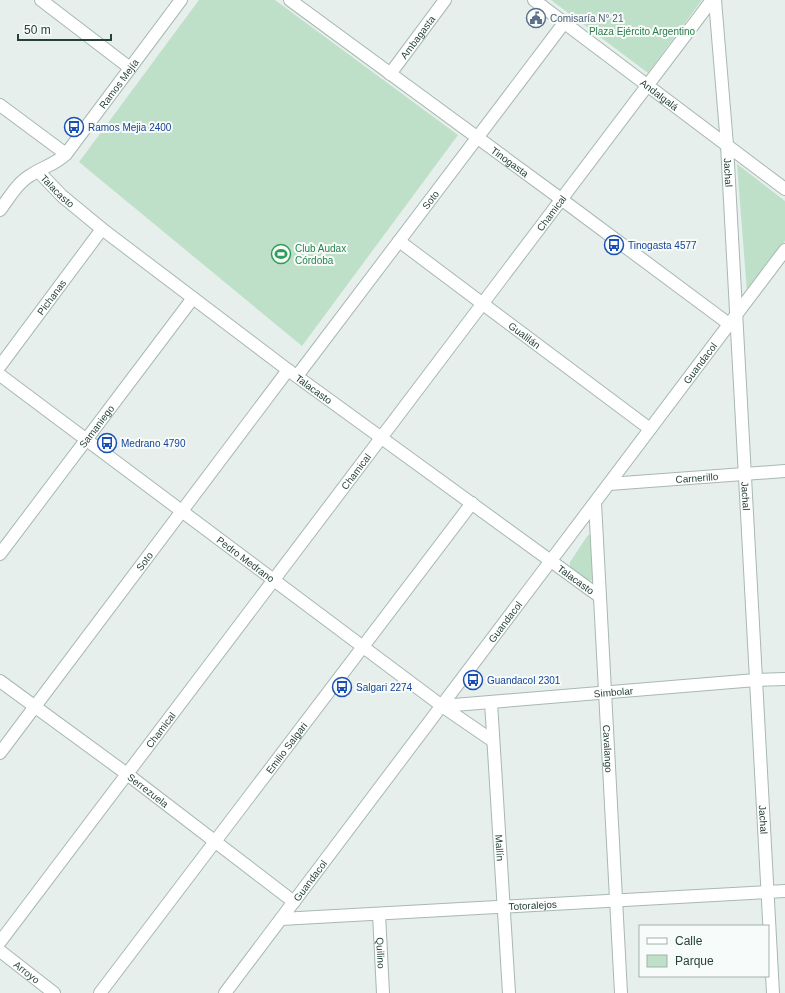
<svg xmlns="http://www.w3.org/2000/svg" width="785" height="993" font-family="Helvetica,sans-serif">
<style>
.green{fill:#bfe0c8}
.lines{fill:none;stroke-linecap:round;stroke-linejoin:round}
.street-casing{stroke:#a8b8b2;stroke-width:14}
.street{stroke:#fff;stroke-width:12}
.labels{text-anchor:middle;stroke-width:4;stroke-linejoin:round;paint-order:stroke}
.service-label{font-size:10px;fill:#4e5e75;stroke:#f7fbf9;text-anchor:start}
.park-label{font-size:10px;fill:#2d7a4b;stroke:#f7fbf9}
.street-label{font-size:10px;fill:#24423a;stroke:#f7fbf9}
.transit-label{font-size:10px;fill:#164399;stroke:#f7fbf9;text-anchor:start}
.leisure-label{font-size:10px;fill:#27864d;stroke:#f7fbf9;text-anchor:start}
</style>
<rect width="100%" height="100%" fill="#e6efeb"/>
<path class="green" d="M199,0h76l183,135 -156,211 -223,-184z
M551,0h151l-54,73z
M737,164l48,37v40l-38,51z
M588,535h4l2,45 -7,1 -17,-13v-6z"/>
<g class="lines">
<defs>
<g id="street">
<path d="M41,0l89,68"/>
<path id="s1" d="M290,0l271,199 168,125"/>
<path id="s2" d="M534,0l251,189"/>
<path id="s3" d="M715,0l12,145 46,848"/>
<path id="s4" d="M390,74l55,-74"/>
<path d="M0,105l66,49"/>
<path id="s5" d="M38,171l24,25 40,33 186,141 311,226"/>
<path id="s6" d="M0,210c9,-12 18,-28 31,-35 13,-9 22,-9 35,-21l115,-154"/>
<path id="s7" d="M399,241l251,188"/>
<path id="s8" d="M0,366l102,-137"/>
<path id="s9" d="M0,375l442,331 51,35"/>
<path id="s10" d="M297,376l267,-353"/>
<path id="s11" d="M609,484l176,-13"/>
<path id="s12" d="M595,503l26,490"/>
<path id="s13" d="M0,554l193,-256"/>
<path id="s14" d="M0,681l127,93 167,128"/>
<path id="s15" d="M491,702l18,291"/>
<path id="s16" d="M442,706l314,-26 29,-1"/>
<path id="s17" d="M0,753l288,-383"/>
<path id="s18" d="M379,914l4,79"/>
<path id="s19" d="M281,919l504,-28"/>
<path id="s20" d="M0,942l712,-942"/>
<path id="s21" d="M0,951l54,42"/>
<path id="s22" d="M100,993l372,-490"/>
<path id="s23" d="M225,993l560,-743"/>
</g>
</defs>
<use href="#street" class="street-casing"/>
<use href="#street" class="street"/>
</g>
<defs>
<symbol id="civic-ring" viewBox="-11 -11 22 22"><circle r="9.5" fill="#f7fbf9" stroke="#5c6f8a" stroke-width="1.5"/><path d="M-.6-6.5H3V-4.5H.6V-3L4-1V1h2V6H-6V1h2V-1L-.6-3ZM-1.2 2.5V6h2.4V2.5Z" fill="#5c6f8a"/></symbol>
<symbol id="bus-ring" viewBox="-11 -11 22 22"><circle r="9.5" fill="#f7fbf9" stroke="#1a4fb4" stroke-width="1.5"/><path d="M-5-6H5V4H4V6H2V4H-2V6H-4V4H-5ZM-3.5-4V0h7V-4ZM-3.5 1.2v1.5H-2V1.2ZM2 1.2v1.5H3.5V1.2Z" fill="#1a4fb4"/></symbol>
<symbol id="stadium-ring" viewBox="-11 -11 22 22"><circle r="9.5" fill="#f7fbf9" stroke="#2e9e5b" stroke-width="1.5"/><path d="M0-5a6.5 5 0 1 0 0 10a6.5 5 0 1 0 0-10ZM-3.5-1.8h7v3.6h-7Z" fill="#2e9e5b"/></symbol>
</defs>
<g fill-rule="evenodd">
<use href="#civic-ring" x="525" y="7" width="22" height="22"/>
<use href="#bus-ring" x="63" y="116" width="22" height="22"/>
<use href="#bus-ring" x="603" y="234" width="22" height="22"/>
<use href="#stadium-ring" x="270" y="243" width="22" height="22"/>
<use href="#bus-ring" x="96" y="432" width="22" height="22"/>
<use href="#bus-ring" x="462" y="669" width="22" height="22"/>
<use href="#bus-ring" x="331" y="676" width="22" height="22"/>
</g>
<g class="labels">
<g class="service-label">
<text x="550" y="22">Comisaría N° 21</text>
</g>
<g class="park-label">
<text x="642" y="35">Plaza Ejército Argentino</text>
</g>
<g class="street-label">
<text dy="4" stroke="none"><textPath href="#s4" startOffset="46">Ambagasta</textPath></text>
<text dy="4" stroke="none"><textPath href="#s6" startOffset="176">Ramos Mejía</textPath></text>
<text dy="4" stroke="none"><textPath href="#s2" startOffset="157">Andalgalá</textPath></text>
<text dy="4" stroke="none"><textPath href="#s1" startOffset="273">Tinogasta</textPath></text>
<text dy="4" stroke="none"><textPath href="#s3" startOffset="173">Jachal</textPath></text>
<text dy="4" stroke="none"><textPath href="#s5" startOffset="28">Talacasto</textPath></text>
<text dy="4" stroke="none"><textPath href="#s10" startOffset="221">Soto</textPath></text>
<text dy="4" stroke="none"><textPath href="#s20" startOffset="914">Chamical</textPath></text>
<text dy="4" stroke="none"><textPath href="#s8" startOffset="86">Pichanas</textPath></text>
<text dy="4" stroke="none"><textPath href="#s7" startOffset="157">Gualilán</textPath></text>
<text dy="4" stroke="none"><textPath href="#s23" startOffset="789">Guandacol</textPath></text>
<text dy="4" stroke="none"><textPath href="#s5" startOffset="352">Talacasto</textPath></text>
<text dy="4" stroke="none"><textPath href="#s13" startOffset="160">Samaniego</textPath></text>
<text dy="4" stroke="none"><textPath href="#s20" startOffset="590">Chamical</textPath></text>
<text dy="4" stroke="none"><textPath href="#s11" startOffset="88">Carnerillo</textPath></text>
<text dy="4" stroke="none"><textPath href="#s3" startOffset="497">Jachal</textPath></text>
<text dy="4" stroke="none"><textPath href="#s9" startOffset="307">Pedro Medrano</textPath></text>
<text dy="4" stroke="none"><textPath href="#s17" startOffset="240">Soto</textPath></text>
<text dy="4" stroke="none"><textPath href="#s5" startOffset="676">Talacasto</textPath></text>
<text dy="4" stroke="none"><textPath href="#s23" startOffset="465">Guandacol</textPath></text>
<text dy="4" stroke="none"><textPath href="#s16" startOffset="172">Simbolar</textPath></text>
<text dy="4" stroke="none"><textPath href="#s20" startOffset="266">Chamical</textPath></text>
<text dy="4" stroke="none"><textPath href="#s22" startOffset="308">Emilio Salgari</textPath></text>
<text dy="4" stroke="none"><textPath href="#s12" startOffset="246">Cavalango</textPath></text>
<text dy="4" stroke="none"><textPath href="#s14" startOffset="184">Serrezuela</textPath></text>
<text dy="4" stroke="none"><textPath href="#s3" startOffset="821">Jachal</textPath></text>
<text dy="4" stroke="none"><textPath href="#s15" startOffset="146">Mallín</textPath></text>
<text dy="4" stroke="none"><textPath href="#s23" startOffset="141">Guandacol</textPath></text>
<text dy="4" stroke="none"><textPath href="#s19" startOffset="252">Totoralejos</textPath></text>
<text dy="4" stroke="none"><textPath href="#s18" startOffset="39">Quilino</textPath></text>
<text dy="4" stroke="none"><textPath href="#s21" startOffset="34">Arroyo</textPath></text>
</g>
<g class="transit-label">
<text x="88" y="131">Ramos Mejia 2400</text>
<text x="628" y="249">Tinogasta 4577</text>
<text x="121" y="447">Medrano 4790</text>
<text x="487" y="684">Guandacol 2301</text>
<text x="356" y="691">Salgari 2274</text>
</g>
<g class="leisure-label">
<text x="295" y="252">Club Audax<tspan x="295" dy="12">Córdoba</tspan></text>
</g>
</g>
<rect x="639" y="925" width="130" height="52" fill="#f7fbf9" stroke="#a3b1ad"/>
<rect x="647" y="938" width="20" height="6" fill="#ffffff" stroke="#a3b1ad"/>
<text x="675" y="945" font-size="12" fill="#24423a">Calle</text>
<rect x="647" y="955" width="20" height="12" fill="#bfe0c8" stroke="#a3b1ad"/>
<text x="675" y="965" font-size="12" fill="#24423a">Parque</text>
<path d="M18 34v6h93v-6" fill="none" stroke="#24423a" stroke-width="2"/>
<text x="24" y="34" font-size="12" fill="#24423a" stroke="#f7fbf9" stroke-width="3" paint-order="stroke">50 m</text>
</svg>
